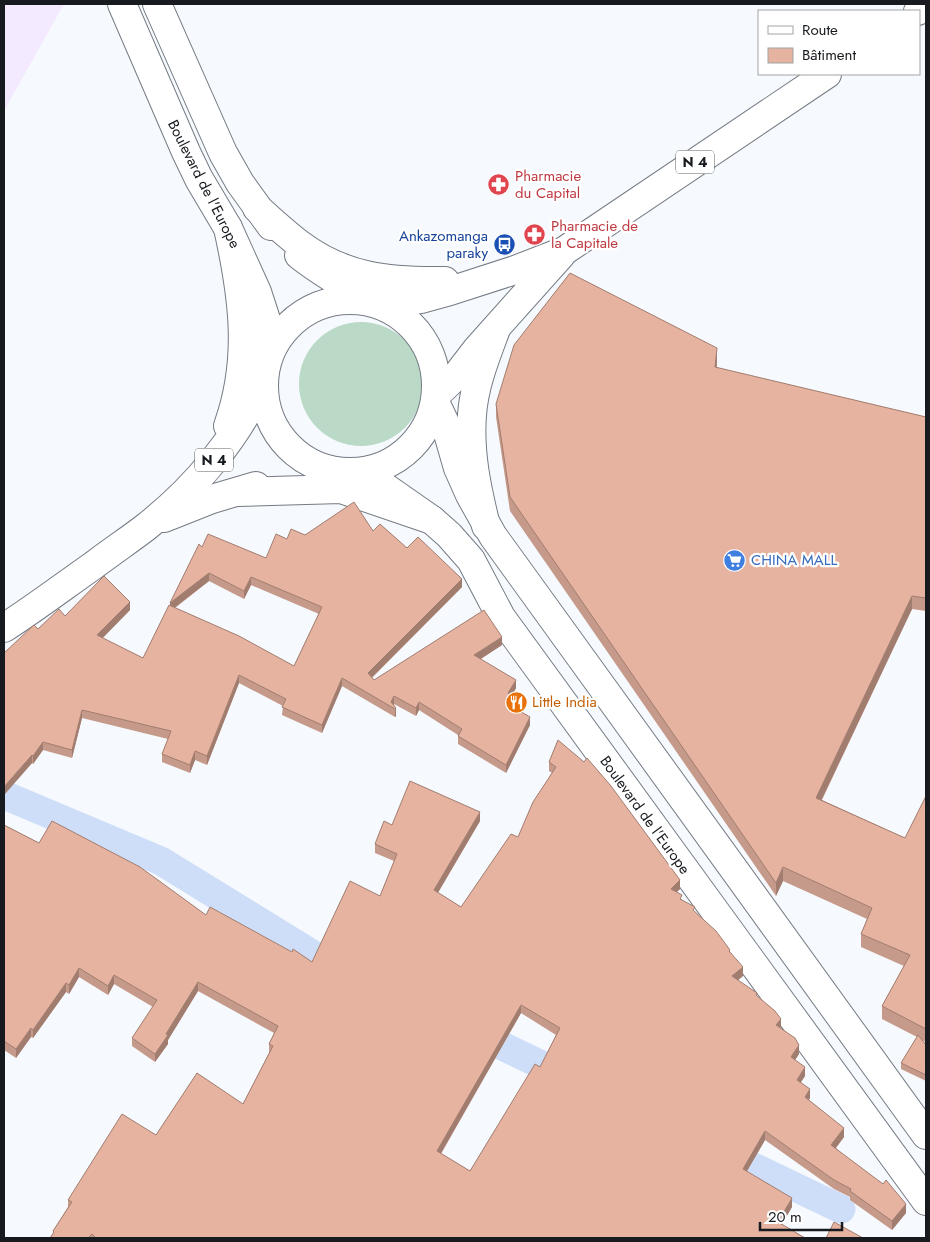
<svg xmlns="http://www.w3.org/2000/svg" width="930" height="1242" font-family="Jost,sans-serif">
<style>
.education{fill:#f4eaff}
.green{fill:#bad9c6}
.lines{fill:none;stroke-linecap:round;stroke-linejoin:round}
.canal{stroke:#cfdef8;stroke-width:29}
.secondary-casing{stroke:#747b84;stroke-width:30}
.primary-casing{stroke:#747b84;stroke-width:30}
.secondary{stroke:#fff;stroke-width:28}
.primary{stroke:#fff;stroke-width:28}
.wall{fill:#c69a8a;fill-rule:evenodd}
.shaded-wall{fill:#a17d70}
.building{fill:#e6b3a0;stroke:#a17d70;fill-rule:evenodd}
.labels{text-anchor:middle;stroke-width:4.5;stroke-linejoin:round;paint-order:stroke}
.shield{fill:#fff;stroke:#5d5f62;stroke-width:1}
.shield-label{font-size:14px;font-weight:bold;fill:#171a1e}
.health-label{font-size:15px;fill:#be3a42;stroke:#fff;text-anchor:start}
.street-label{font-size:15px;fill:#171a1e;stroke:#fff}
.transit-label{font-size:15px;fill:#164399;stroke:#fff;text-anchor:end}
.shop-label{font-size:15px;fill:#366cbe;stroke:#fff;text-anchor:start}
.food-label{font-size:15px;fill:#c56008;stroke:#fff;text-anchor:start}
</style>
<rect width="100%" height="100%" fill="#f6f9fd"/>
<path class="education" d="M4,4h60l-60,107z"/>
<path class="green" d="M299 384a62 62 0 1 1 124 0a62 62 0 1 1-124 0Z"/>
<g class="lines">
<path class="canal" d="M4,795l157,66 164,101 24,12
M467,1029l108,52
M714,1148l127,61"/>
<defs>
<path id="secondary" d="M122,4l64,148 13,27 29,49 29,64 12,37 -4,39
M157,4l66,149 17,30 31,43
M299,255c24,19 49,33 75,47
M435,402l10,21 13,45 12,27 23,41 433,599
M334,471l45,12 53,37 17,15 22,25 30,57 425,584"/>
<path id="primary" d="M918,11l8,-5
M257,208c14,12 27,24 41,35 46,35 91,39 147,38
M264 386a86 86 0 1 1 172 0a86 86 0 1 1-172 0Z
M383,305l38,-6 29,-8 65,-21 49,-19 263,-177
M436,395l21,-20 20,-26 84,-94
M228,426c24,-67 15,-130 0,-198
M238,492l103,-3 91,31
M164,518l48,-19 44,-13
M486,526c-9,-37 -17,-73 -14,-111 2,-30 14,-59 24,-86
M4,628c31,-20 60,-42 90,-63 17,-13 35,-25 52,-38 48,-38 93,-90 117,-147"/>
</defs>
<use href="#secondary" class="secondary-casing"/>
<use href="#primary" class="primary-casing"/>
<use href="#secondary" class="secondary"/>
<use href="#primary" class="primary"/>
</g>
<path class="wall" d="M717,361v7l209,49v194l-14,-2 -90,191 83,38 21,-42v246l-4,-2 4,5v36l-25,-12v-6l16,-26 -35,-18v-13l22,-40 -43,-19v-13l6,-15 -84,-38 -7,15 -266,-385 -14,-94v-13z
M373,531l34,17 55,39 -90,91 2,2 128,-35 -21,14 35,29 -4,8 10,14 -1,2 9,13 -24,48 -48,-29v-9l-39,-25 -3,6 -22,-12 2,12 -1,1 -53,-31 -20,47 -40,-18 1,-9 -44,-23 -32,82 -12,-5 -5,13 -28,-11v-8l6,-15 -86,-21 -10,40 -29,-8 -10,14 -1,-1 -28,32 34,-166 27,-13 65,-6 -28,28 41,20 27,-52 32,-59 64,11 21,-19 18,-4zM209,581l35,18 7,-14 68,29 -25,52 -119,-58z
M558,740l122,149 -4,3 6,8 13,12 35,40 13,24 -5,4 19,17 42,57 -4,6 10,16 -4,6 9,16 -1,2 35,37 -8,11 70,65 -14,17 -42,-30v-3l-16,-8 -69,-49 -18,31 45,36 -10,17 23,14h-755l3,-4v-3l15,-24v-7l88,-65 87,-31 26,-51v-9l5,-11 -76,-42 -30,49v4l-13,18 -23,-16v-8l21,-31 -39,-23 -6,11 -29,-18 -10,17 -3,-2 -33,46 -2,-1 -15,21 -12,-8v-225l35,18 253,109 20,10 68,-66 14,-35 -19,-8v-9l17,-19 88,-4 -42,72 23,14 57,-70 34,-64 -3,-2v-9zM521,1013l35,22 -16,32 -70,104 -29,-17z"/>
<path class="shaded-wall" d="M717,348v13l-2,20v-14z
M209,573v8l-39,30v-8z
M251,577v8l-7,14v-8z
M462,579v8l-94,94v-8z
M912,596v13l-96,202v-13z
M130,602v8l-33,34v-9z
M502,637v8l-28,18v-8z
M239,675v8l-32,82v-9z
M342,678v8l-20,47v-8z
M516,680v8l-8,14v-9z
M394,696v8l-1,4 -2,-6z
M419,702v8l-3,6v-8z
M522,702v8l-4,8v-8z
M396,708v8l-1,1v-8z
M82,710v8l-10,40v-8z
M530,717v8l-24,48v-8z
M43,742v8l-10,14v-8z
M195,751v9l-5,13v-8z
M32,755v8l-28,32v-8z
M480,812v9l-46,78v-9z
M783,867v14l-7,15v-13z
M680,880v9l-9,9v-9z
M743,967v9l-11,9v-9z
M79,968v9l-10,17v-9z
M114,975v9l-6,11v-9z
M198,982v9l-30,49v4l-13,18v-8l11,-20z
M66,983v9l-33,46v-8z
M521,1005v8l-84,147v-9z
M781,1019v9l-5,-3z
M31,1028v9l-15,21v-9z
M799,1045v9l-8,12v-9z
M805,1067v9l-8,12v-8z
M810,1089v9l-5,7v-8z
M844,1128v9l-13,17v-9z
M765,1131v9l-22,38v-9z
M792,1198v9l-14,24v-9z
M906,1204v9l-14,17v-9z"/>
<path class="building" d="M570,273l147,75 -2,19 211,50v181l-14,-2 -96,202 89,40 21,-42v233l-44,-23 28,-51 -49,-21 11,-26 -89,-41 -7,16 -266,-386 -14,-93 18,-59z
M354,502l19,29 7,-7 27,24 11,-11 44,42 -94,94 6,7 110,-70 18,27 -28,18 42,25 -8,13 14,9 -4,8 12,7 -24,48 -48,-29 4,-7 -43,-27 -3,6 -22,-12 -3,6 5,6 -1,1 -53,-31 -20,47 -40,-18 4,-8 -47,-24 -32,81 -12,-5 -5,14 -28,-11 9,-23 -89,-21 -10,40 -29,-8 -10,14 -1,-1 -28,32v-134l30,-28 4,4 21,-20 6,7 39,-40 26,26 -33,33 46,23 26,-53 70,31 55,30 28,-59 -71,-30 -7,14 -35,-18 -39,30 29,-59 3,3 6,-13 58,24 10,-24 11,5 4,-10 14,6z
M558,740l26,22 3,-4 24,28 69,94 -9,9 11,6 -2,4 15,8 -2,3 23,21 14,19 -1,1 14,16 -11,9 25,17 -1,2 19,16 6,8 -5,6 19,13 4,7 -8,12 14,10 -8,13 13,9 -5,8 39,31 -13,17 52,39 3,-4 20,24 -14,17 -42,-30 1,-2 -17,-9 -69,-49 -22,38 49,29 -14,24 27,16h-709l-4,-4 -4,4h-38l4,-6 -1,-1 19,-29 -4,-2 54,-86 34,21 41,-62 46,31 30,-58 -4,-2 9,-18 -80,-44 -32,52 2,1 -13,19 -23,-16 25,-38 -43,-25 -6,11 -29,-18 -10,17 -3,-2 -33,47 -2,-2 -15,21 -12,-8v-216l35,18 13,-22 88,46 66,48 4,-8 82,45 1,-3 19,13 38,-81 30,15 17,-42 -22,-10 9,-23 8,4 18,-44 70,31 -46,78 27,17 50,-73 7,3 15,-35 23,-35 -7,-5zM521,1005l39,23 -20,39 -5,-3 -65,107 -33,-20z
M918,1035l8,10v30l-25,-12z
M834,1222l29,16h-37z"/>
<defs>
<symbol id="pharmacy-disc" viewBox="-11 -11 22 22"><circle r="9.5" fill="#e0444e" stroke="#fff"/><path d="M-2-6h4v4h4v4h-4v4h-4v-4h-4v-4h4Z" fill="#fff"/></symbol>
<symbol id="bus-disc" viewBox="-11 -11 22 22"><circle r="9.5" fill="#1a4fb4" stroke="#fff"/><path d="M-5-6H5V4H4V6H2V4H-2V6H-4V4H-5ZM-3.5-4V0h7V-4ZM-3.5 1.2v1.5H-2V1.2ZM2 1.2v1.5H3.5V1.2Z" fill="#fff"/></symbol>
<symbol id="supermarket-disc" viewBox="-11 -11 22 22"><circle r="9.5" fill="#3f7fe0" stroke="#fff"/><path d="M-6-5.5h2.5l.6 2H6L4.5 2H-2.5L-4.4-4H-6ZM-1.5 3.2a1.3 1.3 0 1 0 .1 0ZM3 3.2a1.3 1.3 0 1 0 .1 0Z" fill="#fff"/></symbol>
<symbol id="restaurant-disc" viewBox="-11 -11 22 22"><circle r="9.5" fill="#e8710a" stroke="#fff"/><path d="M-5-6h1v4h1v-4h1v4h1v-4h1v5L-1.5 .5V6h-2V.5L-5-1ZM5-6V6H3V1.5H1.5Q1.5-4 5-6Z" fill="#fff"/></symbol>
</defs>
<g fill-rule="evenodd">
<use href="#pharmacy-disc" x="486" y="172" width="25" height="25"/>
<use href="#pharmacy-disc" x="522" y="222" width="25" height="25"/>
<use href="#bus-disc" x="492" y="232" width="25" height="25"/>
<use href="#supermarket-disc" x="722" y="548" width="25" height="25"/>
<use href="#restaurant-disc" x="504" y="690" width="25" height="25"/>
</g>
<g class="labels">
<g class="shield">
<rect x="676" y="150.5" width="38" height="23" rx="4"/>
<rect x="195" y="448.5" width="38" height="23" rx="4"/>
</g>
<g class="shield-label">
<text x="695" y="167">N 4</text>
<text x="214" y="465">N 4</text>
</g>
<g class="health-label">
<text x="515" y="181">Pharmacie<tspan x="515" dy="17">du Capital</tspan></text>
<text x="551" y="231">Pharmacie de<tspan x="551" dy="17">la Capitale</tspan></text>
</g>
<g class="street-label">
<text transform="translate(204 184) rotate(63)" y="5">Boulevard de l'Europe</text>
<text transform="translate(645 815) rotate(54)" y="5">Boulevard de l'Europe</text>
</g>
<g class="transit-label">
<text x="488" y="241">Ankazomanga<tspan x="488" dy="17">paraky</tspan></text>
</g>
<g class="shop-label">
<text x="751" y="565">CHINA MALL</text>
</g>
<g class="food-label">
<text x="532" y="707">Little India</text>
</g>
</g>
<rect width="930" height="1242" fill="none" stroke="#171a1e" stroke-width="10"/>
<rect x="758" y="10" width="162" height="65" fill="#ffffff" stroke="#a2a3a5"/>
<rect x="768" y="26" width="25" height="8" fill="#ffffff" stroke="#a2a3a5"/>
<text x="802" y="35" font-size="15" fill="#171a1e">Route</text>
<rect x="768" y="48" width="25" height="15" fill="#e6b3a0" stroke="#a2a3a5"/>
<text x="802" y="60" font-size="15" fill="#171a1e">Bâtiment</text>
<path d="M760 1222v8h82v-8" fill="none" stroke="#171a1e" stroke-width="2.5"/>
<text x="768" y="1222" font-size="15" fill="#171a1e" stroke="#ffffff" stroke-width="4" paint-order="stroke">20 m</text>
</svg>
